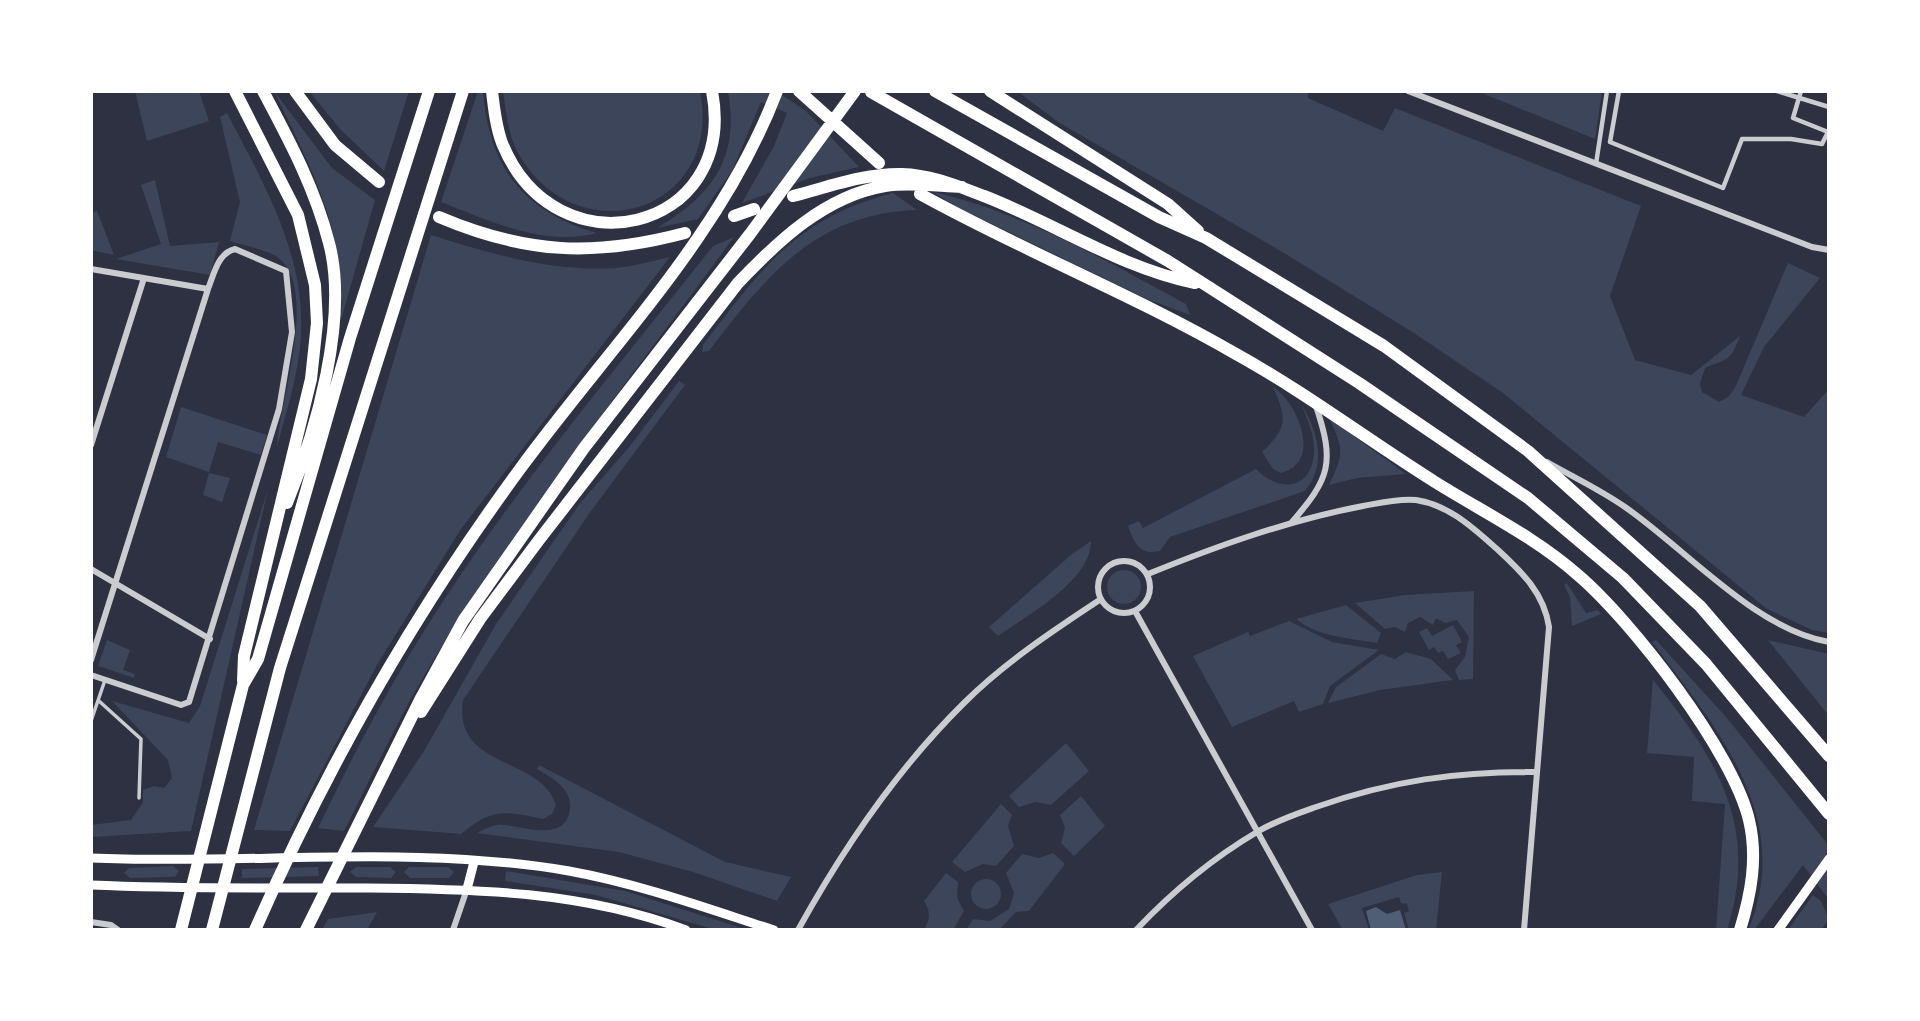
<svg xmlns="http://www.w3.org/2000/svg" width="1920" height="1021" font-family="Overpass,sans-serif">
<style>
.green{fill:#3c4559}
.water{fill:#4f5d75}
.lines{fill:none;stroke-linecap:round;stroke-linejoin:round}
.service{stroke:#caccd0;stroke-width:3.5}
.pedestrian{stroke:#caccd0;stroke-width:4.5}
.minor{stroke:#caccd0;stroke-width:6}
.secondary{stroke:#fff;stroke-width:9}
.motorway{stroke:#fff;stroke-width:12}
</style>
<rect width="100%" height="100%" fill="#2d3142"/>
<path class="green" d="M135,91h64l10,30 -62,20z
M274,91l58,77 43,32 -34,120c5,-90 -30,-152 -67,-229z
M309,91h100l-25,80 -44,-42z
M478,91h5c6,77 40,120 114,142 -54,14 -107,-12 -156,-31z
M503,91h197c24,121 -123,166 -182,62 -10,-18 -12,-42 -15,-62z
M728,91h48l30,20 53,56 -49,11 -68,25 32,-57 13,-33 -26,-11 -29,69 -34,48 -41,9c55,-33 83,-69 71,-137z
M1017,91h291v7l75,33 12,-23 246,98 -31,90 25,64 56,15 49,-39c-10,26 -11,22 -35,32l-5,16 2,8 17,10 9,-5 7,-9 53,-125 32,15 -56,69 -23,48 63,22 25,-28v244l-17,-3 -45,-21 -264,-216 -89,-60 -130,-80 -226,-131z
M1477,91h125l-7,48z
M227,113c37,71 78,140 74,222 -2,38 -14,75 -24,111 3,-44 40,-152 4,-186 -11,-10 -36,-14 -51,-19l10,-39 -20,-85z
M155,180l15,66 49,-4 -9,33 -94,-16 45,-15 -20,-59z
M933,192c90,20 173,69 253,112l4,11 -43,-16 -192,-93z
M893,193l24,17c-101,3 -151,66 -208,141l-7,1 1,-7c58,-76 93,-127 190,-152z
M97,211l17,44 -23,-5v-36z
M431,235c61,19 121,37 186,33 17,-2 35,-7 53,-11l-209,272 -84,136 -87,166 -36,-1z
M734,237c-100,136 -203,268 -293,411 -37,58 -66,122 -97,183l-26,-3c28,-59 58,-117 92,-174 87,-145 198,-275 303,-408z
M679,381l6,4 -94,126 -128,189c-11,69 78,56 93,105l-4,9 -9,5c-39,-8 -50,-11 -82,15l-88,-7 51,-76 72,-127 85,-122 49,-56z
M1273,387c25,15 50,76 8,86l-8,-4 -11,-17c26,-25 25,-33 11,-65z
M1301,403c16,28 27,60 4,88l-135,46 -10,14c-21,5 -26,-9 -32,-25l11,-5 4,7 113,-59c26,27 60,18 58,-23 -1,-15 -8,-29 -13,-43z
M181,407l86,28 -6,20 -43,-13 -9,30 -43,-15z
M1329,418l77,56 -49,4 -28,7c15,-32 15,-35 0,-67z
M209,473l21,5 -8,24 -19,-7z
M268,489l-77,342 -100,6v-12l40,-5 12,-18v-12l11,-4 10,2 8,-10 -4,-18 -56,-59 77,22 11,-17z
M1091,541c1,39 -65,75 -93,95l-9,-9 83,-73z
M1107 587a17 17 0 1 1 34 0a17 17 0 1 1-34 0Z
M1567,583l19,30 12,-3 3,4 -29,12 -2,-29 -6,-12z
M1474,591l-1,88 -14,1 -4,-10 10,-13 4,-20 -12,-17 -12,3 -9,-5 -3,7 -13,-8 -12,6 -3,9 -10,-5 -10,2 -30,-26 50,-8z
M1346,605l35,28 -4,10c-28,-5 -59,-6 -81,-24z
M1289,621l43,21 47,8 -49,36 -7,18 -24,8 -5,-11 -62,26 -39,-71 55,-24 2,4z
M1453,625l9,17 -6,3 5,8 -13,6 -5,-8 -5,2 -4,-6 -5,3 -10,-18 8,-4 5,8z
M107,640l23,10 -7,20 12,4 -1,4 -36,-12z
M1656,640l71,78 102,128v54l-26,-35 -49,65h-6c48,-112 -33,-204 -96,-288z
M1768,640l61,14v62z
M1406,652l25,7 22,21 -73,10 -52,13 8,-16 45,-33 14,5z
M1653,680c64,79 107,146 74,250h-11l9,-126 -33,-3 2,-44 -47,-4z
M1066,743l23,28 -38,34 -15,-3 -17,5 -10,-11z
M539,765l186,97 66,15 -14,24 -84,-29 -74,-20 -142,-19c7,-4 13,-7 21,-8 20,-2 67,21 72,-16 2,-21 -18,-31 -33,-40z
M1081,796l24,30 -31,30 -13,-13 4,-15 -5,-13z
M1001,804l11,11 -4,11 6,20 -18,20 -13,-2 -18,8 -13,-10z
M1053,853l12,11 -36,47 -13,1 -17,18h-33l7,-11 17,2 19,-12 5,-16 -8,-20 16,-19 17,4z
M173,866l6,5 -4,6 -45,1 -6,-5 5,-5z
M318,867l1,9 -77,2v-9z
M356,867h34l6,5 -5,6 -35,-1 -6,-5z
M409,867h39l6,5 -5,6h-39l-6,-6z
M506,871l119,20 123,39h-32l-120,-35 -91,-14z
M1442,872l-6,58h-27l-5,-17 5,-2 -2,-7 -6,-1 -2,-6 -37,11 7,22h-26l-15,-26 89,-29z
M946,873l12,9 -1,16 7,13 -11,19h-29c6,-11 7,-18 0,-29z
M971 894a15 15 0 1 1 30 0a15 15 0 1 1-30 0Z
M1813,895l8,6 8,18 -8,11h-33z
M377,912l-10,18h-45l6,-11z"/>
<path class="water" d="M1376,907l11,7 13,-4 6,20h-35l-5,-19z"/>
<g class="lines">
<path class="service" d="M99,701l42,38 -2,59
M91,721l14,-41"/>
<path class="pedestrian" d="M1619,91l-9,51 113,46 19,-49h49l31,5 6,-12 -35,-14 8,-27
M1777,91l52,16
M1596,164l11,-73"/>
<path class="minor" d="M1408,91l404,156 17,3
M91,269l117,20
M91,445l53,-167
M1547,462c26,15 54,28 78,45 61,42 131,123 204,135
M1292,522c38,-44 43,-59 24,-116
M1098 587a26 26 0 1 1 52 0a26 26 0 1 1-52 0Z
M91,569l119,70
M1148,574c69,-28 141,-54 215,-68 16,-3 37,-8 53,-6 33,5 57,28 81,49 25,23 47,44 52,78l-25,303
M1135,611l177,319
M91,660l117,-371c6,-15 10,-36 27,-40l51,22 6,61 -13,77 -90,293 -8,3 -90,-30
M91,922l20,3 7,5
M453,930l14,-41
M798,930c46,-83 99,-161 166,-227 40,-40 90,-73 137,-104
M1136,930c35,-37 77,-72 121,-98 18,-11 39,-18 59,-25 74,-26 142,-36 221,-35"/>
<path class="secondary" d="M91,858c158,7 321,-14 478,13 71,13 137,37 205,59
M91,885c92,4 184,3 276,3 109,1 216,3 319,42
M467,889l7,-27
M1778,930l51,-71"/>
<path class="motorway" d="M235,91l63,124 17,70 2,38 -6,56 -67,277 -1,25
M263,91c26,49 52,97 66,152 20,75 -13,189 -42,260
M295,91l40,54 44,37
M492,91c2,18 4,36 10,52 53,132 237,90 210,-52
M799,91l80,72
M935,91l224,126 47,21 178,108 144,105 172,155 129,150
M990,91l178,113 30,27
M871,92l297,169 191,122 169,115 95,80 83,86 123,150
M920,194c103,57 214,101 316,160 69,38 132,86 199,128 48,30 100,55 143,93 54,46 155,177 171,245 9,38 2,74 -9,110
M793,196c35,-9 73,-23 109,-22 30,1 55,12 82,22 70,27 139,73 211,87
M734,216l20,-7
M439,217c87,37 155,40 246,16
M421,712l59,-93 59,-79 199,-257c40,-42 87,-87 147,-97 25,-4 52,0 77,1
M181,930l62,-245 15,-26 92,-321 79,-247
M212,930l68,-262 183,-577
M255,930c72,-164 159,-317 265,-461 90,-123 202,-233 257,-378
M306,930l115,-232 42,-77 121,-173 166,-214 105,-143"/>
</g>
<rect width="1920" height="1021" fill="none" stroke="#ffffff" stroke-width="186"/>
</svg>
